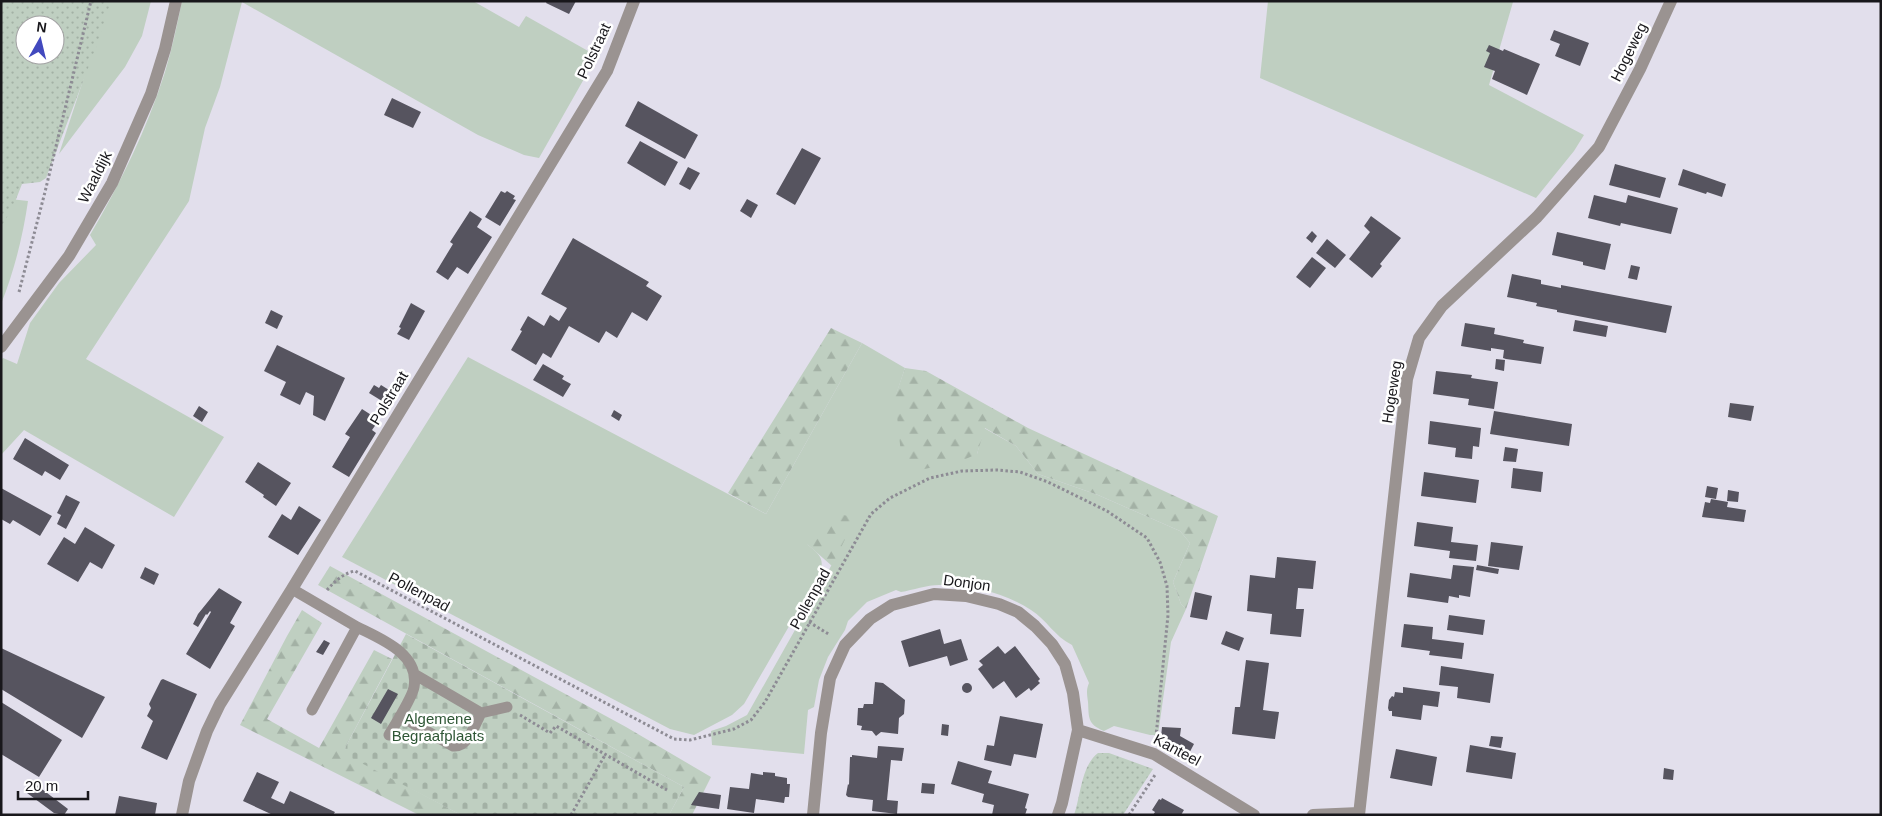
<svg xmlns="http://www.w3.org/2000/svg" width="1882" height="816" font-family="Helvetica,sans-serif">
<style>
.grass{fill:#bfcfc1}
.forest{fill:url(#forest-firs)}
.cemetery{fill:url(#cemetery-stones)}
.park{fill:url(#park-dots);fill-rule:evenodd}
.building{fill:#56545f}
.lines{fill:none;stroke-linecap:round;stroke-linejoin:round}
.path{stroke:#8d8b94;stroke-width:3;stroke-dasharray:2.5 2.5;stroke-linecap:butt}
.lane{stroke:#9a9391;stroke-width:11}
.street{stroke:#9a9391;stroke-width:12}
.labels{text-anchor:middle;stroke-width:5;stroke-linejoin:round;paint-order:stroke}
.street-label{font-size:15px;fill:#18171b;stroke:#fff}
.park-label{font-size:15px;fill:#2e5635;stroke:#fff}
</style>
<defs>
<pattern id="forest-firs" width="22" height="20" patternUnits="userSpaceOnUse" patternTransform="scale(1.25)"><rect width="22" height="20" fill="#bfcfc1"/><path d="M5 1l3.5 6h-7zM16 11l3.5 6h-7z" fill="#a3b1a5"/></pattern>
<pattern id="cemetery-stones" width="16" height="16" patternUnits="userSpaceOnUse" patternTransform="scale(1.25)"><rect width="16" height="16" fill="#bfcfc1"/><path d="M2 7V4a2 2 0 0 1 4 0v3zM10 15v-3a2 2 0 0 1 4 0v3z" fill="#a3b1a5"/></pattern>
<pattern id="park-dots" width="8" height="8" patternUnits="userSpaceOnUse" patternTransform="scale(1.25)"><rect width="8" height="8" fill="#bfcfc1"/><path d="M2 2h.1M6 6h.1" fill="none" stroke="#a3b1a5" stroke-width="1.8" stroke-linecap="round"/></pattern>
</defs>
<rect width="100%" height="100%" fill="#e2dfec"/>
<path class="grass" d="M109,1h42l-9,35 -17,31 -66,87z
M182,1h291l46,26 7,-11 71,40 -58,102 -15,-3 -46,-20 -236,-133 -22,85 -15,41 -16,73 -103,158 138,78 -50,80 -150,-87 -23,25v-95l2,-2 14,6 13,-41 29,-40 37,-38 -6,-10c30,-51 57,-106 75,-163 7,-23 12,-47 17,-71z
M1268,1l245,1 -24,83 95,50 -10,16 -38,47 -276,-120z
M1,198l27,3c-5,35 -14,71 -27,103z
M862,343l43,25 -9,27 81,59 7,-26 32,18 22,28 60,21 82,36 10,12 -17,39 8,22 5,5 -15,33 -13,93h-8l-36,-9 -10,5c-17,-7 -15,-14 -16,-29 -1,-8 -2,-12 1,-19l-17,-38c-18,-9 -25,-25 -41,-35 -26,-17 -61,-26 -92,-25 -12,0 -26,5 -38,7l-5,-2 -29,12 -19,19 -3,9 -17,27 -9,23 -5,27 -6,3 -4,44 -92,-9 -1,-14 15,-5 21,-11 88,-156 -28,-15c11,10 17,12 14,27l-77,133 -12,11 -38,20 -24,-6 -328,-172 126,-200 298,157z"/>
<path class="forest" d="M831,328l31,15 -96,171 -38,-21z
M905,368l21,3 102,57 190,88 -32,93 -5,-5 -8,-22 17,-39 -10,-12 -82,-36 -60,-21 -22,-28 -31,-18 -8,26 -16,7 -41,9 -18,-7 -7,-66z
M843,515l7,1 2,9 -20,41 -25,-22 22,-23z
M330,566l296,161 85,50 -19,38h-23l15,-28 -366,-202z
M302,610l20,13 -55,96 52,29 55,-98 18,9 -46,87 -1,7 116,62h-42l-179,-90 47,-89z"/>
<path class="cemetery" d="M406,634l278,153 -15,28h-208l-117,-61 2,-8z"/>
<path class="park" d="M1,1h110l-14,44 -51,133 -6,4 -18,2 -9,23 -12,20zM25,25h30v30h-30z
M1098,753h11l44,16 -30,46h-49c7,-20 7,-49 24,-62z"/>
<path class="building" d="M547,1h29l-7,13 -23,-11z
M1554,30l35,13 -9,23 -25,-10 5,-12 -10,-4z
M1489,45l14,6 1,-2 36,15 -13,31 -35,-16 3,-8 -11,-4 6,-14 -4,-2z
M392,98l29,14 -8,16 -29,-13z
M638,101l60,34 -13,24 -60,-33z
M640,141l38,21 -13,24 -38,-23z
M802,148l19,10 -26,47 -19,-11z
M1615,164l51,14 -6,20 -51,-13z
M688,167l12,6 -10,17 -11,-6z
M1683,169l43,15 -4,13 -15,-5 -1,2 -28,-9z
M501,191l4,2 2,-2 8,5 -2,3 3,1 -16,26 -15,-9z
M1594,195l32,8 2,-8 50,13 -7,26 -50,-11 -1,3 -32,-8z
M747,199l11,6 -7,13 -11,-7z
M470,211l12,8 -5,8 15,10 -24,37 -11,-7 -9,13 -12,-8 17,-28 -3,-2z
M1371,216l30,22 -21,26 2,2 -10,12 -23,-19 21,-27 -6,-6z
M1312,231l5,5 -5,7 -6,-5z
M1557,232l54,12 -6,26 -22,-5v-3l-31,-7z
M573,238l76,44 -3,4 16,10 -15,25 -15,-9 -15,26 -11,-7 -7,12 -30,-17 -18,32 -8,-5 -7,12 -25,-15 11,-19 -2,-1 8,-14 16,10 6,-11 9,6 8,-13 -26,-14z
M1327,239l19,16 -11,13 -19,-15z
M1312,257l14,11 -16,20 -14,-11z
M1631,265l9,2 -3,13 -9,-2z
M1512,274l29,6v4l20,4v-3l111,21 -6,27 -109,-21v-2l-21,-4 1,-3 -30,-6z
M411,303l14,8 -16,29 -12,-6 4,-6 -2,-1z
M271,310l12,6 -6,13 -12,-6z
M1575,320l33,6 -2,11 -33,-6z
M1465,323l30,5 -1,6 30,6 -1,3 21,4 -3,17 -35,-5 -3,-1 1,-8 -13,-2v3l-30,-5z
M277,345l68,33 -20,43 -12,-6 1,-19 -8,-4 -6,13 -20,-10 6,-13 -22,-11z
M1496,359l9,1 -1,11 -9,-2z
M543,364l21,12 -2,3 9,5 -8,13 -30,-17z
M1436,371l36,4 -1,3 27,4 -4,27 -26,-4 1,-6 -36,-5z
M374,385l5,3 2,-3 8,5 -7,11 -13,-8z
M1730,403l24,3 -3,15 -23,-4z
M199,406l9,6 -6,10 -9,-6z
M362,409l17,11 -7,10 4,3 -27,44 -17,-10 18,-30 -5,-3z
M614,410l8,5 -3,6 -8,-5z
M1494,411l78,13 -3,22 -79,-12z
M1430,421l51,7 -2,19 -6,-1 -1,13 -17,-2 1,-9 -28,-4z
M25,438l44,27 -9,15 -15,-9 -3,5 -29,-17z
M1505,447l13,2 -2,13 -13,-1z
M258,462l33,21 -15,23 -13,-9 1,-2 -19,-13z
M1513,468l30,4 -2,20 -30,-4z
M1424,472l55,8 -3,23 -55,-7z
M1707,486l11,2 -2,11 -11,-2z
M1,488l51,28 -12,20 -27,-16 -3,4 -9,-5z
M1728,490l11,2 -1,10 -11,-1z
M66,495l14,7 -14,27 -9,-5 4,-9 -4,-2z
M1711,499l17,3 -1,5 19,3 -2,12 -42,-5 3,-15 5,1z
M299,506l22,14 -23,35 -30,-18 14,-23 9,6z
M1417,522l36,5 -2,15 27,3 -2,16 -27,-3 1,-7 -36,-5z
M85,527l30,18 -13,24 -12,-7 -12,20 -31,-18 17,-27 11,7z
M1491,542l32,4 -4,24 -31,-4z
M1277,557l39,4 -3,28 -15,-1 -2,21h8l-3,28 -31,-3 2,-20 -25,-3 3,-36 25,3z
M1453,565l21,2 -4,30 -11,-2v3l-10,-2 -1,7 -41,-6 3,-24 41,6z
M1477,565l22,4 -1,5 -22,-4z
M145,567l14,7 -5,11 -14,-7z
M219,588l23,14 -12,21 5,3 -25,43 -24,-15 25,-42 -1,-1 -3,4 -1,-1 -8,13 -5,-3 5,-10z
M1195,592l17,4 -5,24 -17,-3z
M1449,615l36,5 -2,15 -36,-5z
M1404,624l29,3 -1,12 32,4 -2,16 -33,-4 1,-4 -29,-4z
M940,629l4,15 17,-5 7,21 -18,6 -3,-10 -38,11 -8,-26z
M1226,631l18,7 -5,13 -18,-7z
M324,640l6,3 -7,12 -7,-3z
M998,646l7,8 10,-8 25,33 -2,2 2,2 -9,8 -2,-3 -13,10 -12,-17 -11,8 -15,-20 5,-4 -4,-4z
M1,648l104,49 -23,41 -81,-49z
M1246,660l23,3 -6,47 16,2 -4,27 -43,-5 3,-27h5z
M1441,666l53,8 -4,29 -33,-5 1,-11 -19,-2z
M163,679l34,15 -30,66 -26,-12 12,-27 -6,-5 4,-8 -2,-4 12,-24z
M875,682l8,1 22,17 -1,14 -5,4 -1,16 -17,-2 -5,4 -4,-5 -11,-1 1,-4 -5,-1 1,-17h5l1,-4h9z
M962 688a5 5 0 1 1 10 0a5 5 0 1 1-10 0Z
M1403,687l37,5 -2,15 -15,-2 -2,15 -29,-4v-5h-3l-1,-3 1,-8 3,-4 2,1 1,-5 8,1z
M388,689l10,5 -17,30 -10,-6z
M1,702l61,38 -23,37 -38,-23z
M1000,716l43,8 -7,34 -22,-4 -3,12 -27,-6 3,-15 7,1z
M942,724l7,1 -1,11 -7,-1z
M1162,727l19,1 -1,8 14,8 -9,17 -25,-14z
M1491,736l12,1 -2,11 -12,-2z
M1470,745l46,8 -4,26 -46,-7z
M878,746l26,2 -2,13 -11,-1 -4,40 11,1 -1,13 -25,-3 1,-11 -25,-3 -2,-2 2,-11 1,1 1,-28h2v-2l25,3z
M1396,749l41,8 -5,29 -42,-8z
M958,761l34,10 -4,12 41,11 -4,14 2,1 -2,6h-33l2,-10 -12,-3 2,-8 -33,-10z
M1664,768l10,2 -1,10 -10,-1z
M257,772l22,10 -8,16 13,6 6,-13 45,21 -2,3h-60l-30,-14z
M763,772l12,1v3l12,2v6h3l-1,13h-4l-1,6 -28,-4 -2,14 -27,-4 3,-22 19,2 2,-16 12,2z
M34,783l34,26 -4,6 -10,-2 -27,-20z
M922,783l13,1 -1,10 -13,-1z
M699,792l22,3 -2,14 -28,-4z
M119,796l38,7 -2,12h-40z
M1162,798l22,12 -3,5h-28l2,-3 -3,-2 7,-11 2,1z"/>
<g class="lines">
<path class="path" d="M19,292l26,-100 46,-191
M327,590c8,-9 17,-17 28,-19l319,168 16,1 44,-11 17,-9 14,-18 106,-188 19,-16 40,-20 32,-7 35,-1 23,2 28,10 59,29 40,27 13,24 7,24 1,29 -12,121
M809,622l21,13
M520,715l30,18 6,-7 111,64
M571,815l34,-60
M1129,815l26,-40"/>
<path class="lane" d="M292,589l65,38 -45,83
M357,627c24,12 63,27 57,60 -1,9 -19,38 -25,48
M414,674l67,39 26,-6
M400,716l53,30c15,2 22,-22 28,-33"/>
<path class="street" d="M1,347l68,-91 43,-73 39,-89 14,-45 11,-48
M1078,730l76,24 100,61
M182,815l7,-34 18,-50 13,-27 72,-115 315,-518 27,-70
M813,815l8,-82 9,-55 15,-33 25,-26 22,-14 42,-11 32,2 33,8 19,8 17,14 17,18 13,20 8,29 5,37 -16,73 -4,12
M1313,815l46,-2
M1359,815l48,-436 12,-41 23,-32 95,-89 62,-70 41,-78 31,-68"/>
</g>
<g class="labels">
<g class="street-label">
<text transform="translate(594 51) rotate(-65)" y="5">Polstraat</text>
<text transform="translate(1629 52) rotate(-64)" y="5">Hogeweg</text>
<text transform="translate(95 177) rotate(-63)" y="5">Waaldijk</text>
<text transform="translate(1392 392) rotate(-81)" y="5">Hogeweg</text>
<text transform="translate(389 398) rotate(-59)" y="5">Polstraat</text>
<text transform="translate(967 583) rotate(8)" y="5">Donjon</text>
<text transform="translate(419 592) rotate(28)" y="5">Pollenpad</text>
<text transform="translate(810 599) rotate(-61)" y="5">Pollenpad</text>
<text transform="translate(1177 750) rotate(28)" y="5">Kanteel</text>
</g>
<g class="park-label">
<text x="438" y="724">Algemene<tspan x="438" dy="17">Begraafplaats</tspan></text>
</g>
</g>
<rect width="1882" height="816" fill="none" stroke="#18171b" stroke-width="5"/>
<g transform="translate(40 40) rotate(8)"><circle r="24" fill="#ffffff" stroke="#a3a2a4"/>
<path d="M0-4L9 19L0 12L-9 19Z" fill="#4249be"/>
<text y="-8" font-size="14" font-weight="bold" text-anchor="middle" fill="#18171b">N</text>
</g>
<path d="M18 791v8h70v-8" fill="none" stroke="#18171b" stroke-width="2.5"/>
<text x="25" y="791" font-size="15" fill="#18171b" stroke="#ffffff" stroke-width="4" paint-order="stroke">20 m</text>
</svg>
